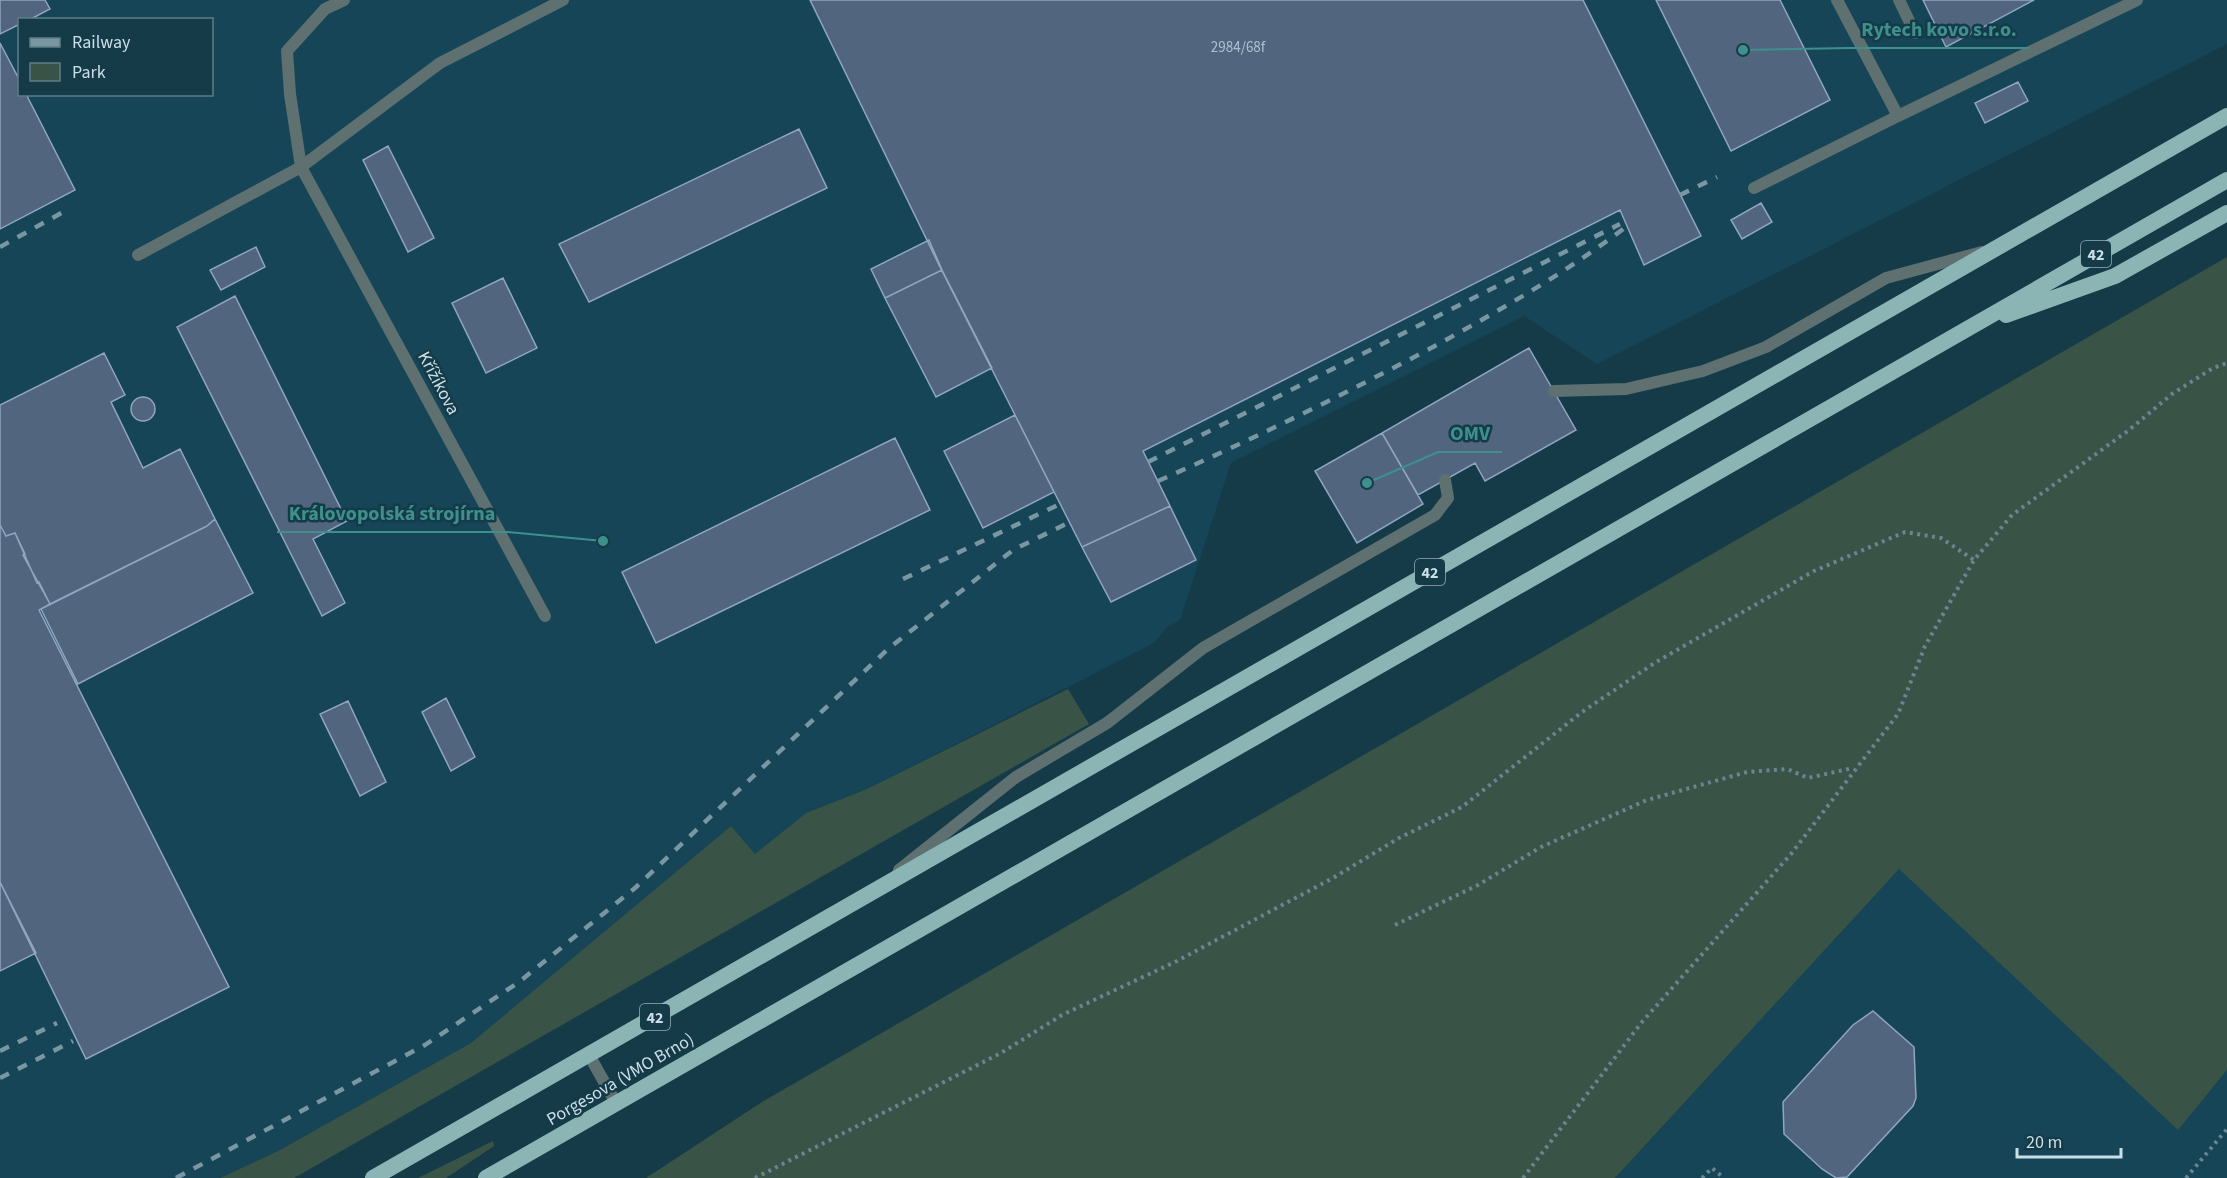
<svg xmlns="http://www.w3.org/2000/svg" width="2227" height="1178" font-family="'Source Sans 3',sans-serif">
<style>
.built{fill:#154557;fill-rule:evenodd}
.green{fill:#3a5347}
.building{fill:#52657f;stroke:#90a5c2;stroke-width:1.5}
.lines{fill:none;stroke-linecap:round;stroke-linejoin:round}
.path{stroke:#688591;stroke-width:4;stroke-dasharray:3 4.5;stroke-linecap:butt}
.service{stroke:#5e7070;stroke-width:12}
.trunk{stroke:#8ab5b4;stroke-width:16}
.rail{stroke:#7a96a2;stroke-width:4.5;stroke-dasharray:10 10;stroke-linecap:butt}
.labels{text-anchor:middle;stroke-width:5;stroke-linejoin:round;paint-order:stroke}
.number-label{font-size:15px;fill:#adc0ce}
.shield{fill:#153b49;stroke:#94aeb8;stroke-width:1.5}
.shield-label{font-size:16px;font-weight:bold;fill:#cbdfe8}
.street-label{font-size:18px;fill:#cbdfe8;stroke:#153b49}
.leader{fill:none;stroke:#3e908c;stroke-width:2}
.callout-dot{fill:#3e908c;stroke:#153b49;stroke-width:2}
.callout-label{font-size:20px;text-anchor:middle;font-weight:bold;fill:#3e908c;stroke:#153b49;stroke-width:5;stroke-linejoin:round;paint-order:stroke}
</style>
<rect width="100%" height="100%" fill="#153b49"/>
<path class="built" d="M0,0h2227v44l-630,320 -73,-48 -293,147 -51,157 -14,8 -12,15 -287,146 -61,24 -51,41 -24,-28 -260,217 -193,108 -58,27h-220zM20,20h192v74h-192z
M1899,868l279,261 49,-59v108h-612z"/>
<path class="green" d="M2227,257v813l-49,60 -279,-261 -284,309h-969l116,-76z
M1068,689l21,35 -795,454h-74l58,-27 193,-108 260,-217 24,28 51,-41 61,-24z
M493,1141l1,5 -48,32h-28z"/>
<path class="building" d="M0,0h45l5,9 -21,11h-9v4l-20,10z
M810,0h773l118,236 -57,29 -24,-55 -477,241 27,55 -88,41 -142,-280z
M1656,0h124l50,100 -99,51z
M1923,0h111l-88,47z
M0,43l20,38v13h6l49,96 -75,39z
M2018,82l10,19 -43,22 -10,-20z
M799,129l28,59 -238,114 -30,-58z
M388,146l46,92 -26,14 -45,-92z
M1761,203l11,19 -30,17 -11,-19z
M929,240l13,30 -57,28 -14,-29z
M256,247l9,20 -44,23 -11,-20z
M942,270l50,98 -56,29 -51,-99z
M503,278l34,70 -51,25 -34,-70z
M235,296l112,225 -34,18 32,64 -23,13 -145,-289z
M1529,348l47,82 -91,51 -10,-18 -57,32 -36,-62z
M104,353l21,42 -14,7 32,66 37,-19 35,70 -8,7 -157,78 -11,-22 -2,1 -22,-50 -9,3 -6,-11v-120z
M131 409a12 12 0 1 1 24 0a12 12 0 1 1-24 0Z
M1015,415l39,77 -71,36 -39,-77z
M1382,433l41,71 -66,39 -42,-72z
M895,438l35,72 -274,133 -34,-71z
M1170,506l26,54 -85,42 -29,-55z
M215,519l38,74 -175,91 -37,-75 166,-83z
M0,525l6,11 9,-3 10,21 -2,1 27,49 -11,6 190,377 -143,72 -86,-177z
M446,698l29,59 -24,14 -29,-59z
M348,701l38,81 -26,14 -40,-82z
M0,882l36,71 -36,18z
M1873,1011l41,36 2,51 -3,8 -66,71 -11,1 -14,-9 -38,-35 -1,-32 70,-77z"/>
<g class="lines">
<path class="path" d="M1395,925l83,-40 63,-38 106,-47 100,-28 40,-3 21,9 45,-10
M755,1178l246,-125 61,-38 115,-54 156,-83 66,-40 63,-31 120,-95 74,-50 158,-91 91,-39 36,6 33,22
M1523,1178l119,-156 149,-168 107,-140 27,-68 49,-86 38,-45 117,-85 43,-36 41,-26 14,-5
M1702,1178l10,-10 12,10
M2186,1178l41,-49"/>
<path class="service" d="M344,0l-19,9 -38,42 3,43 11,73 244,449
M1837,0l61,116 239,-116
M1899,0l16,33
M1754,188l144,-72
M138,255l163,-88 139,-104 123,-63
M1554,391l72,-2 77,-18 63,-24 120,-69 96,-26
M899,870l117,-93 91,-54 96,-75 232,-133 13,-17 -3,-18
M589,1055l27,48"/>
<path class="trunk" d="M2006,315l109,-39 112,-63
M373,1178l1854,-1062
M486,1178l1741,-998"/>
<path class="rail" d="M1680,195l37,-18
M0,247l65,-36
M1148,462l472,-238
M1158,481c93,-41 185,-86 275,-134 67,-37 133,-74 194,-121
M903,579l157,-75
M0,1051l57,-28
M0,1078l73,-37
M176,1178l249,-133 94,-63 116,-94 253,-239 125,-99 57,-28"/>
</g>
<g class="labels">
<g class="number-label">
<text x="1238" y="52">2984/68f</text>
</g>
<g class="shield">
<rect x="2081" y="241" width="30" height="26" rx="4.5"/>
<rect x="1415" y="559" width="30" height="26" rx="4.5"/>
<rect x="640" y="1004" width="30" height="26" rx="4.5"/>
</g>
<g class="shield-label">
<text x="2096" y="260">42</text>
<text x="1430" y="578">42</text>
<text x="655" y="1023">42</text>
</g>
<g class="street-label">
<text transform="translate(439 383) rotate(62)" y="6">Křížíkova</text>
<text transform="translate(620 1079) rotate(-30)" y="6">Porgesova (VMO Brno)</text>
</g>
</g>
<path class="leader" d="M1743 50L1850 48H2029M1367 483L1438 452H1502M603 541L508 532H277"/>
<g class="callout-dot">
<circle cx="1743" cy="50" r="6"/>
<circle cx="1367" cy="483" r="6"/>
<circle cx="603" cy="541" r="6"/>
</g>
<g class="callout-label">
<text x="1939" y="36">Rytech kovo s.r.o.</text>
<text x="1470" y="440">OMV</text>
<text x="392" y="520">Královopolská strojírna</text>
</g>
<rect x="18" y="18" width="195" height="78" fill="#153b49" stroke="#5e7d89" stroke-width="1.5"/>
<rect x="30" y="38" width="30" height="9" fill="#7a96a2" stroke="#5e7d89" stroke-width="1.5"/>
<text x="72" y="48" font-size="18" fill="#cbdfe8">Railway</text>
<rect x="30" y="63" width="30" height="18" fill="#3a5347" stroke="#5e7d89" stroke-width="1.5"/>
<text x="72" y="78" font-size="18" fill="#cbdfe8">Park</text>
<path d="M2017 1148v9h104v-9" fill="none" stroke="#cbdfe8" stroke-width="3"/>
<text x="2026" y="1148" font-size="18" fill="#cbdfe8" stroke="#153b49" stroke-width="4.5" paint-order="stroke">20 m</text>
</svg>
